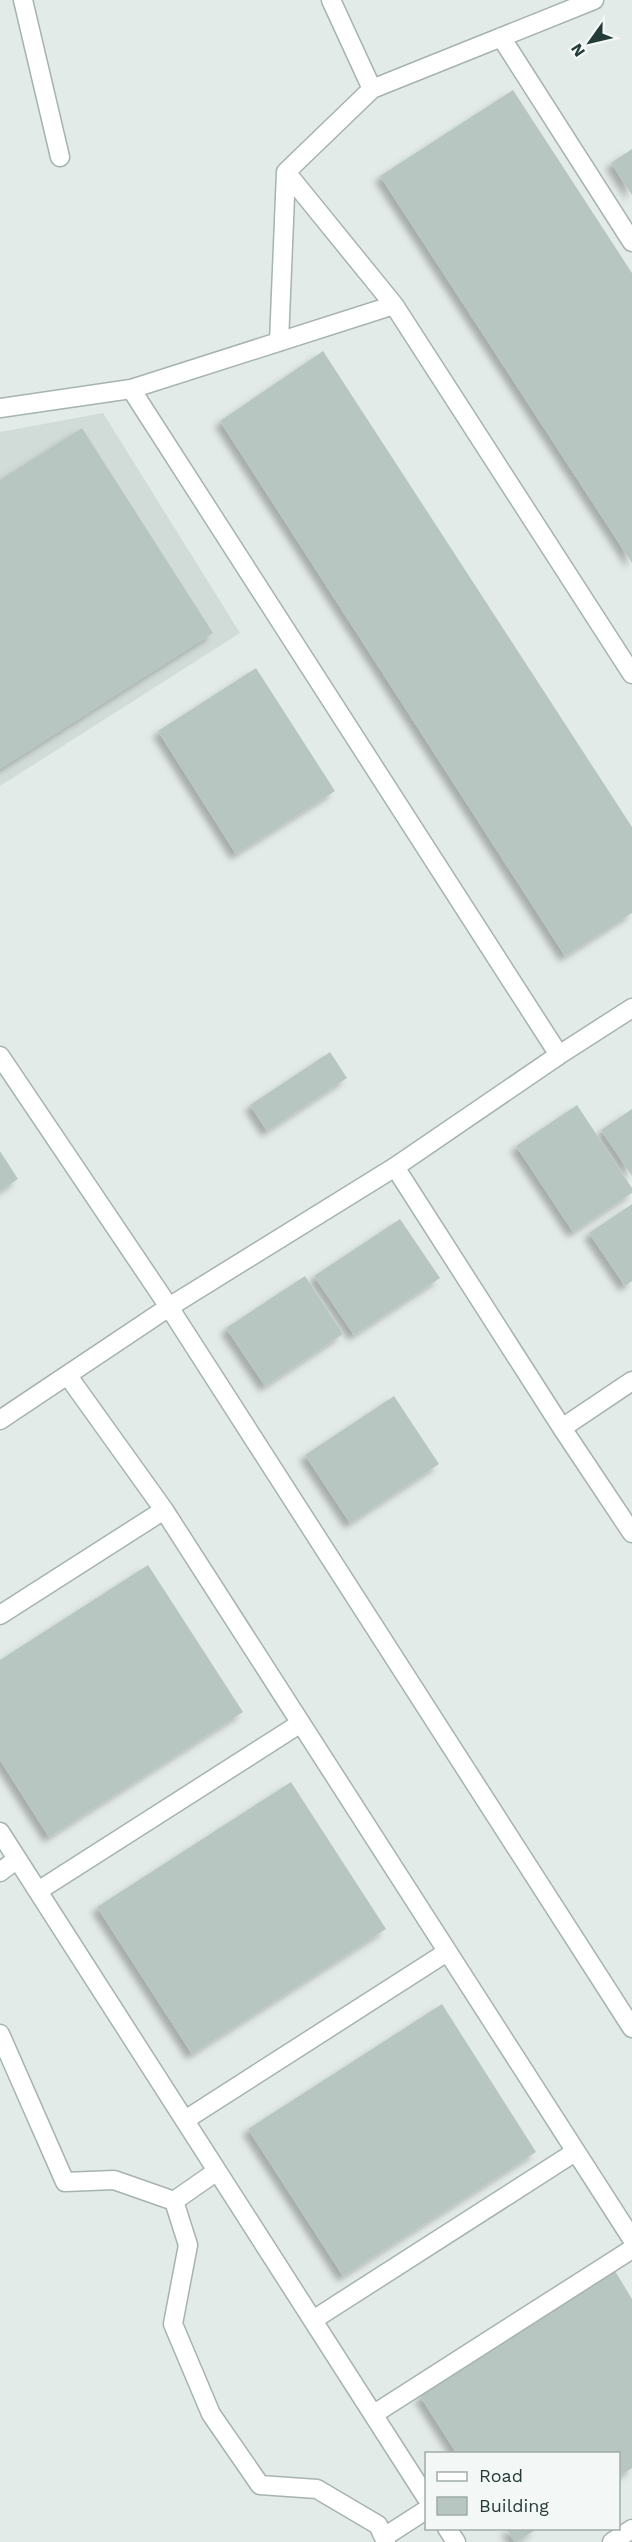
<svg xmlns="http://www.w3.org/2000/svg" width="632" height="2542" font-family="'Work Sans',sans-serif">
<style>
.built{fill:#d1dbd7}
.building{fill:#b8c6c2;filter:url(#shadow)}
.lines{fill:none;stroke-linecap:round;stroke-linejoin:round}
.minor-casing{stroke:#a6b3af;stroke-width:21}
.minor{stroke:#fff;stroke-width:18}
</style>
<defs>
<filter id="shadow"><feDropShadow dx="-5.5" dy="5.5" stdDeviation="3" flood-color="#0004"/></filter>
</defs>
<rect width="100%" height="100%" fill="#e3ebe8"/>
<path class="built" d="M103,413l137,220 -240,153v-354z"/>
<path class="building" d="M513,90l119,183v290l-252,-387z
M632,149v46l-21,-32z
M323,351l309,476v86l-67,43 -345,-535z
M82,428l131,205 -213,136v-289z
M256,668l79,123 -99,63 -78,-123z
M330,1052l17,26 -80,53 -17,-26z
M577,1105l55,83v5l-59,39 -57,-86z
M632,1109v67l-31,-46z
M0,1151l18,28 -18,12z
M632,1204v77l-7,5 -36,-53z
M400,1219l40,59 -86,57 -40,-59z
M305,1276l38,58 -78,52 -39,-58z
M394,1396l45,68 -89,59 -45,-68z
M148,1565l95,147 -194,125 -49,-77v-100z
M291,1782l95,147 -194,125 -95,-147z
M442,2004l94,148 -193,124 -95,-147z
M615,2271l17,28v169l-14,9v-23h-161l-37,-58z
M506,2528h32l-21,14h-2z"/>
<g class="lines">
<defs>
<path id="minor" d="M23,0l37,157
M331,0l41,89
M594,0l-222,89 -86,83 108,133 238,369
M501,37l131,205
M279,342l7,-170
M131,389l428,666
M0,408l131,-19 263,-84
M0,1056l169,251 463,721
M395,1167l167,261 70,105
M68,1376l96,134 468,729
M0,1420l169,-113 226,-140 164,-112 73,-47
M562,1428l70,-47
M0,1615l164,-105
M0,1832l426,665
M0,1872l17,-13
M38,1891l263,-168
M0,2034l65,148 49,-2 60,21 14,44 -15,79 38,90 49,71 57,4 61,36 8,17
M185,2120l262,-168
M174,2201l43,-30
M313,2320l262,-168
M374,2414l258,-165
M447,2528l9,14
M384,2537l42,-27
M612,2542l20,-13"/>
</defs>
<use href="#minor" class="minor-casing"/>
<use href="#minor" class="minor"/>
</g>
<rect x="425" y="2452" width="195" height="78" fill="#f3f8f6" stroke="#a0acaa" stroke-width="1.5"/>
<rect x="437" y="2472" width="30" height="9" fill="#ffffff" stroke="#a0acaa" stroke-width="1.5"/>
<text x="479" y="2482" font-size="18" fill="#243b37">Road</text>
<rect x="437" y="2497" width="30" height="18" fill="#b8c6c2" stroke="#a0acaa" stroke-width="1.5"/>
<text x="479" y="2512" font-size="18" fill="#243b37">Building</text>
<g transform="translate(590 42) rotate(236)" stroke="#f3f8f6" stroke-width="4.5" paint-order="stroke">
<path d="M0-4.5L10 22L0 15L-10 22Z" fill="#243b37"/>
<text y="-9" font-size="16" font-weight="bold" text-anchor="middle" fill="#243b37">N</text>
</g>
</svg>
